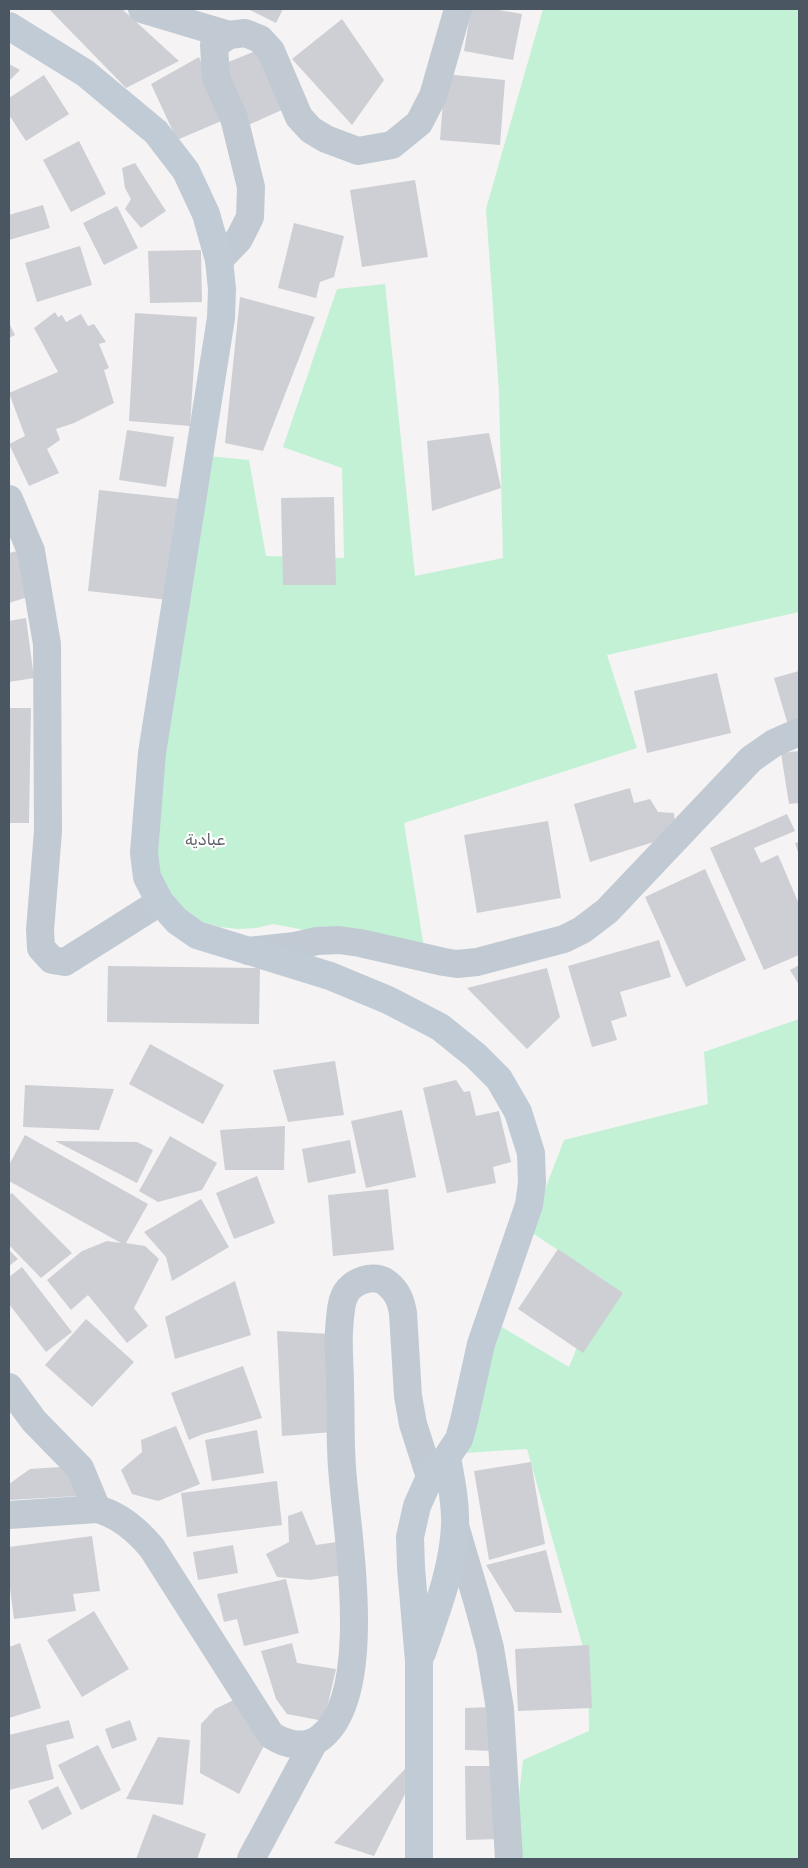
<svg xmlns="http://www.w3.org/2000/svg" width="808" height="1868" font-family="Rubik,Cairo,sans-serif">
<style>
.green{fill:#c3f1d5}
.building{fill:#cdcfd5}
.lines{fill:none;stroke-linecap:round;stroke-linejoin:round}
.minor{stroke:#c1cad2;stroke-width:28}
.tertiary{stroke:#c1cad2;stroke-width:28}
.secondary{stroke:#c1cbd6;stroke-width:28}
.labels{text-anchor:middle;stroke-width:4.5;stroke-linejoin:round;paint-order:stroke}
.quarter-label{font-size:16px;fill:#5f6368;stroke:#fff}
</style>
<rect width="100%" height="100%" fill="#f5f3f3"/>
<path class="green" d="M543,9h256v603l-192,43 30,93 -233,75 20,125 -51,-5 -100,-19 -17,4 -18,1 -18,-2 -17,-5 -15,-9 -36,-40 46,-418 51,5 17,96 78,2 -2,-90 -59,-21 54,-158 48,-5 30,292 88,-18 -4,-167 -13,-182z
M799,1019v840h-287l11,-99 66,-29 -1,-66 -61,-216 -77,5 30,-140 89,53 35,-87 -75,-49 35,-91 144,-36 -4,-52z"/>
<path class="building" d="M49,9h73l57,52 -53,27z
M248,9h35l-7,14z
M471,9h22l29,5 -9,46 -49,-9z
M342,19l42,61 -32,45 -60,-66z
M258,50l26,59 -40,18 -23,-62z
M199,57l27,62 -49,21 -26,-56z
M9,64l11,6 -11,11z
M445,74l60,6 -5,65 -60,-5z
M44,75l25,39 -43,27 -17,-26v-17z
M79,141l27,53 -35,18 -28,-52z
M135,163l31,48 -25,17 -16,-19 6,-10 -6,-11 -3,-20z
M415,180l13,77 -66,10 -12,-77z
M43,205l7,23 -41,12v-25z
M117,206l21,42 -34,17 -21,-42z
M294,223l50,13 -10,41 -14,5 -4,16 -38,-10z
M80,246l12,39 -55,17 -12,-39z
M201,250l1,52 -52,1 -2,-52z
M240,297l75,20 -52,134 -38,-8z
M55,312l3,5 4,-2 4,7 15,-8 7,12 6,-2 12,18 -7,2 10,24 -5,2 10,33 -40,20 -18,6 4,11 -13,9 12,24 -30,13 -20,-42 16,-8 -16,-43 49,-21 -24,-44z
M135,313l62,4 -7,109 -61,-5z
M9,323l6,12 -6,3z
M127,430l47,7 -8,50 -47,-7z
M489,433l12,55 -69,23 -5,-70z
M99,490l81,9 -11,101 -81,-9z
M334,497l2,88h-53l-2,-87z
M17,551l14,45 -22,7v-50z
M26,618l8,60 -25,4v-61z
M799,671v51l-11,3 -14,-47z
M717,673l14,60 -84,20 -13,-62z
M9,708h22l-2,115h-20z
M799,751v52l-10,1 -8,-51z
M630,788l4,15 16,-4 8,13 16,1 2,22 -86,27 -16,-58z
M787,814l8,17 -41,17 7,15 17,-8 21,49v51l-35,15 -54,-122z
M548,821l13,77 -84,15 -13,-78z
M799,842v13l-4,-12z
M705,869l41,91 -60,27 -41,-90z
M659,940l12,37 -51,15 7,24 -16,5 6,19 -25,7 -24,-81z
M799,965v20l-9,-15z
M108,966l152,2 -1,56 -152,-2z
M547,968l13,49 -33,32 -60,-61z
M150,1044l74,41 -21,39 -74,-40z
M335,1061l9,54 -56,7 -15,-52z
M456,1080l8,12 6,-1 6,25 23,-5 12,51 -18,5 3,16 -49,10 -24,-105z
M25,1085l89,4 -15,41 -76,-3z
M402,1110l14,67 -50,11 -15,-67z
M285,1126l-1,44h-59l-5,-40z
M25,1135l123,69 -22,39 19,3 14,13 -25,49 14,18 -21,17 -39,-48 -17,15 -24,-30 35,-29 25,-10 14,2 -112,-62v-16z
M170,1136l47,27 -15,27 -44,12 -19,-11z
M350,1140l6,33 -48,10 -6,-34z
M55,1141l82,1 16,8 -16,33z
M257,1176l18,47 -41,16 -18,-46z
M388,1189l6,61 -61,6 -5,-61z
M12,1193l60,60 -31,25 -32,-33v-50z
M201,1199l28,48 -57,34 -6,-24 -22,-25z
M558,1249l65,44 -40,60 -65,-44z
M9,1250l9,9 -9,7z
M22,1267l50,65 -26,20 -37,-48v-27z
M235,1281l16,54 -76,24 -10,-42z
M86,1319l48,43 -42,45 -47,-42z
M277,1331l54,3 2,98 -51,4z
M243,1366l19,52 -59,16 -14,6 -18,-47z
M176,1426l24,58 -42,17 -26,-7 -11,-24 21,-18 -1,-12z
M257,1430l7,43 -52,8 -7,-41z
M531,1462l14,82 -56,16 -15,-89z
M75,1466l2,30 -68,4v-16l21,-15z
M277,1481l5,44 -95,12 -6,-44z
M302,1511l14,34 28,-4 5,33 -39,6 -33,-3 -11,-23 23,-12 -1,-26z
M92,1536l8,55 -27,3 3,17 -62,8 -5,-38v-34z
M233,1545l5,28 -40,7 -5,-28z
M546,1550l16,63 -47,-1 -29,-47z
M286,1579l13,54 -55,13 -7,-27 -13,3 -7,-28z
M94,1611l35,58 -47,28 -35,-57z
M20,1643l21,65 -32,10v-71z
M292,1643l5,20 39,6 -12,52 -37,-7 -11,-15 -15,-48z
M589,1645l3,63 -74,3 -3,-62z
M244,1695l22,47 -27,52 -39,-21 1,-49 14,-15z
M495,1707v44l-30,-1v-42z
M69,1720l5,18 -28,7 8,34 -45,11v-55z
M130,1720l7,20 -25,9 -7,-20z
M158,1737l32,3 -7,65 -57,-6z
M98,1745l23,45 -40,20 -23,-45z
M465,1766h33l1,73 -33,1z
M406,1768l8,8 -40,80 -40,-13z
M58,1786l14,28 -30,16 -14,-29z
M153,1814l53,20 -9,25h-61z"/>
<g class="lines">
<path class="minor" d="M142,9l87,26
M219,260l20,-21 11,-22 1,-30 -17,-69 -18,-40 -2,-33 15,-10 16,-2 15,6 11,12 28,66 12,13 15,9 32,12 34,-6 27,-22 14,-27 25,-87
M9,499l22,52 16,93 1,187 -8,99 1,18 11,12 13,2 95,-60
M248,951l47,-5 22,-5 22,-1 21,3 84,19 13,2 20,-2 87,-23 18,-9 25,-19 144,-152 23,-16 25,-11
M9,1387l25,34 46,47 17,41
M251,1859l63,-117"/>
<path class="tertiary" d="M9,1515l88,-6c23,6 40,21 55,39l119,187c15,10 34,14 49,3 57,-43 26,-207 22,-271 -2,-27 -1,-53 -2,-80 0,-18 -2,-38 -1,-56 1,-10 1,-25 5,-34 6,-16 31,-25 44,-13 10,8 13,18 15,29l5,83 5,28 17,53
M455,1526l24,81 11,41 10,61 9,150"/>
<path class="secondary" d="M9,26l76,47 71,59 30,39 20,43 13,46 3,29 -1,29 -69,435 -8,100 3,24 13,25 17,19 20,14 133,41 58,24 52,27 36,29 23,23 19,33 13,41 1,30 -3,22 -48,139 -17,77 -5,18 -12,18 -17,20 -13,29 -7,31 1,31 8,93v198
M422,1653c14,-41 31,-83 33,-127 1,-23 -4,-46 -8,-69"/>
</g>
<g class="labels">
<g class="quarter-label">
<text x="205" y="845">عبادية</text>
</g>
</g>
<rect width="808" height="1868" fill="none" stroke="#4a5661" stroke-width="20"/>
</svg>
